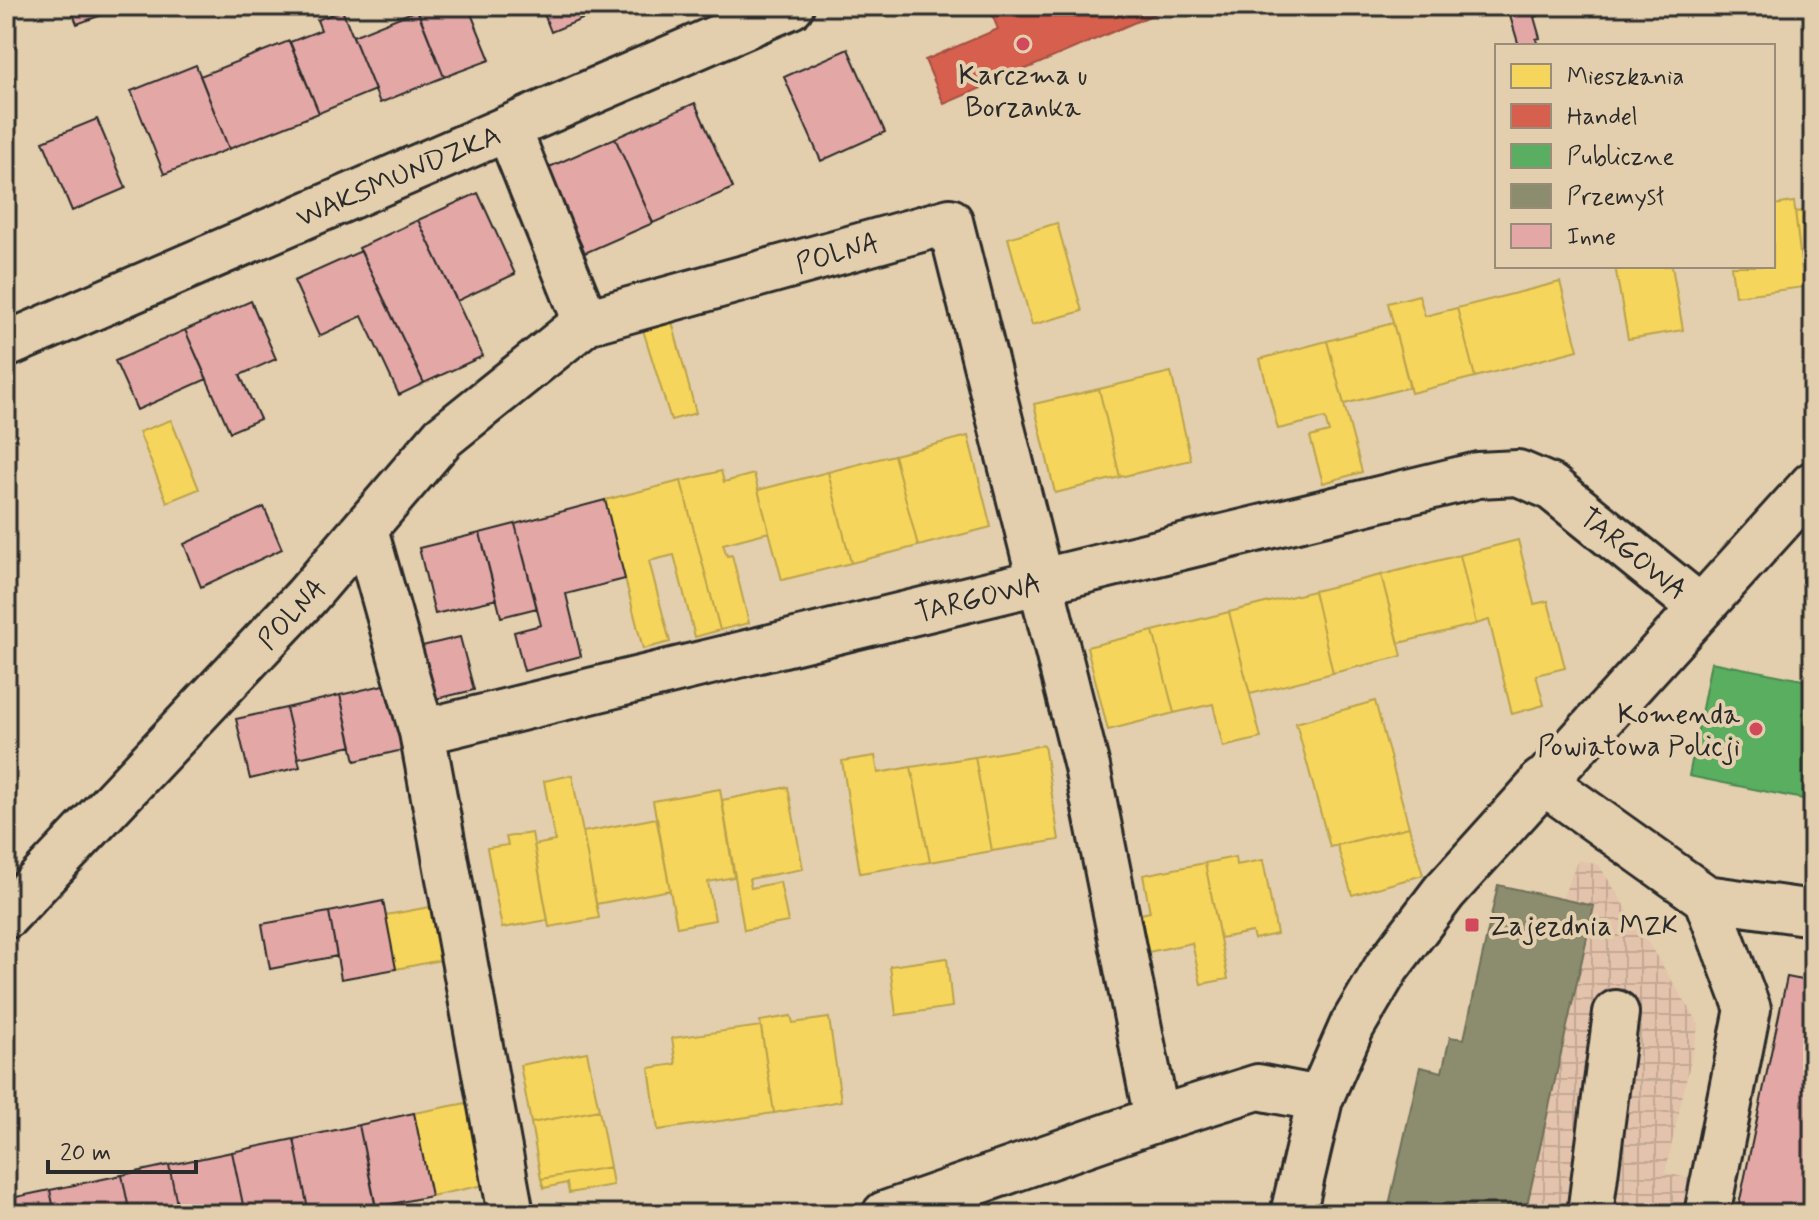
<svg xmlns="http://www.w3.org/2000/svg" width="1819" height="1220" font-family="Mynerve,sans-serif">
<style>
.industrial{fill:url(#industrial-grid)}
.homes{fill:#f6d55c;stroke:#b9a24d;stroke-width:2}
.shops{fill:#d6604d;stroke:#a35043;stroke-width:2}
.public{fill:#5aae61;stroke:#4c8751;stroke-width:2}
.industry{fill:#8c8c6e;stroke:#6f6f5a;stroke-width:2}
.building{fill:#e3a8a6;stroke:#2b2b2b;stroke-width:2}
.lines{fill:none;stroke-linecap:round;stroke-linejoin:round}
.minor-casing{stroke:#2b2b2b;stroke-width:50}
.minor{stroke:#e3cfad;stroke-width:44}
.poi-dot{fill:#d1495b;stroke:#e3cfad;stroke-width:3}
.labels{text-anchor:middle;stroke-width:8;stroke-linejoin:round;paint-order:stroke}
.poi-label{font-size:28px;fill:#2b2b2b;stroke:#e3cfad}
.street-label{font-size:28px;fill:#2b2b2b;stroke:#e3cfad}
</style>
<defs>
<pattern id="industrial-grid" width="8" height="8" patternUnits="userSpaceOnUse" patternTransform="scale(2)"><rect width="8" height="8" fill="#e3c3ab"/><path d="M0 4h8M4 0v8" fill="none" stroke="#c3a893"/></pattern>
</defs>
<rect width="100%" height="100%" fill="#e3cfad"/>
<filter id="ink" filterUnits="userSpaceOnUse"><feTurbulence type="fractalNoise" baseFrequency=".0125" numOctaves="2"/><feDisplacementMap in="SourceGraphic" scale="16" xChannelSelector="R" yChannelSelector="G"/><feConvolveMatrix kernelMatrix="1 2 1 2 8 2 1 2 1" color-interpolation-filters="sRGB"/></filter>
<g filter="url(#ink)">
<path class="industrial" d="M1578,860l21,5 100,159 -34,149 36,8 -7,33h-169l69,-307 -32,-8z"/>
<path class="homes" d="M1794,202l10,85 -69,9 -4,-30h42v-61z
M1813,210v76l-9,1 -9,-75z
M1057,223l25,88 -50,14 -24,-87z
M1615,266h57l11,64 -55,9z
M1560,282l18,68 -103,27 -18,-69z
M1419,295l6,21 32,-8 18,69 -64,16 -23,-90z
M672,322l24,91 -25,7 -28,-90z
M1393,323l17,64 -66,17 -17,-63z
M1327,341l35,131 -39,11 -13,-46 19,-5 -4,-14 -47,11 -18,-70z
M1171,372l20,88 -71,17 -21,-88z
M1099,389l21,88 -65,16 -21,-89z
M171,420l28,69 -32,13 -28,-70z
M968,436l23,91 -73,19 -24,-91z
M894,455l24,91 -67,17 -23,-91z
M721,471l3,11 30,-8 15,58 -46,12 4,12 5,-1 17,68 -29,7 -39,-149z
M828,472l23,91 -69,17 -24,-90z
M681,481l39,149 -25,7 -21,-82 -25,6 21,81 -27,7 -38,-149z
M1518,540l16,64 14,-3 17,67 -29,7 8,30 -32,9 -23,-94 -13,4 -16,-69z
M1460,555l16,69 -77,19 -18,-68z
M1381,575l21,81 -69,17 -19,-82z
M1314,591l19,82 -83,21 -21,-82z
M1229,612l32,126 -38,9 -10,-43 -39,9 -21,-82z
M1153,631l21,82 -66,17 -21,-83z
M1375,701l34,126 -79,20 -34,-124z
M1044,745l15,95 -67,11 -17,-94z
M875,756l3,17 33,-6 19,95 -70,11 -18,-112z
M975,757l17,94 -62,11 -19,-95z
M572,775l27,143 -50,9 -15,-82 21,-4 -11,-60z
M788,787l15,82 -54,10 2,9 29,-6 8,40 -44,8 -22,-130z
M720,789l14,88 -26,5 7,38 -38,7 -24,-126z
M657,818l13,72 -74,14 -13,-72z
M1409,827l14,48 -71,20 -15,-50z
M532,833l16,87 -46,8 -15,-80 21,-3 -2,-8z
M1235,857l1,8 27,-5 14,74 -23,5 -2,-7 -32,6 -15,-75z
M1205,863l23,116 -27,5 -9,-41 -44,9 -7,-38 9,-2 -7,-37z
M441,905l10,53 -55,11 -10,-54z
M947,958l5,49 -56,8 -6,-49z
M791,1016l2,7 36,-5 12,83 -67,12 -14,-92z
M761,1026l13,87 -116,17 -9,-62 27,-4 -4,-26z
M587,1052l12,58 -68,13 -11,-58z
M472,1102l17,82 -58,12 -17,-83z
M599,1110l11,57 -69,12 -10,-56z
M610,1167l3,18 -44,8 -2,-10 -23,5 -3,-9z
M1133,1203v11h-76l-1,-6z"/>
<path class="shops" d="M1006,6h23l3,6 13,-6h128l-229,98 -19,-44 73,-31 -7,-17z"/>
<path class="public" d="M1711,662l102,20v119l-124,-25z"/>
<path class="industry" d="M1498,885l96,21 -69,308h-138l33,-147 22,5 8,-35 14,2z"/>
<path class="building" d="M70,6h38l2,6 -33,12z
M416,6h52l22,54 -46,17z
M541,6h59l2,5 -51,21z
M1507,6h28l3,10 -4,1 6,21 -4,1 2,7h-19z
M342,10l33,80 -56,23 -29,-71 31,-12 -4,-10z
M417,10l27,67 -64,26 -27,-67z
M289,41l30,72 -90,36 -29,-73z
M848,49l37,83 -64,29 -37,-84z
M196,65l33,84 -65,25 -33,-83z
M695,103l38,85 -80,35 -38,-85z
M97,119l29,69 -54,23 -29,-70z
M6,133l11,25 -11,5z
M615,138l38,85 -68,30 -38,-85z
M478,193l37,81 -58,27 -39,-81z
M418,220l65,136 -59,27 -65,-135z
M361,251l63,132 -25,12 -37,-79 -43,20 -25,-55z
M251,301l25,58 -36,16 20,44 -30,13 -45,-102z
M185,330l22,49 -70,31 -22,-49z
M605,500l20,79 -59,15 15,62 -57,15 -10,-39 27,-7 -26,-101z
M264,507l18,42 -81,38 -17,-43z
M515,524l22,84 -36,9 -21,-84z
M480,533l17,66 -62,15 -16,-66z
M460,637l14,53 -43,10 -13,-53z
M392,683l15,66 -52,12 -15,-66z
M340,695l12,51 -54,12 -12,-50z
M286,708l14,59 -50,12 -14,-60z
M383,901l13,68 -55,10 -12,-67z
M329,912l8,44 -67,13 -8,-45z
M1787,977l26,5v232h-76z
M414,1113l17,83 -55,11 -17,-82z
M359,1125l18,89h-68l-15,-75z
M294,1139l15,75h-64l-13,-62z
M232,1152l13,62h-66l-10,-49z
M169,1165l10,49h-49l-8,-39z
M122,1175l8,39h-75l-5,-24z
M50,1190l5,24h-49v-15z"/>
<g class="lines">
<defs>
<path id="minor" d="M508,128l78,194
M6,345l785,-339
M365,529l57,203 1056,-257 40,-2 33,14 150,121
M422,732l89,482
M1542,781l164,117 107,15
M1706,898l42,111 -41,205
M6,916l300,-319 137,-160 143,-115 364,-101 137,546 70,352
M885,1214l272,-95 101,-32 62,12
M1293,1214l27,-115 32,-73 35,-59 57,-75 369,-408
M1590,1214l26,-201"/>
</defs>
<use href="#minor" class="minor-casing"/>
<use href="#minor" class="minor"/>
</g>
</g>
<g class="poi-dot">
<circle cx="1023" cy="44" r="8"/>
<circle cx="1756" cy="729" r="8"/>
<rect x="1464" y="917" width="16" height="16" rx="4"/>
</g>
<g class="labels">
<g class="poi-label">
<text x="1023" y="84">Karczma u<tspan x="1023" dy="32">Borzanka</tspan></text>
<text x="1740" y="723" text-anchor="end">Komenda<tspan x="1740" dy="32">Powiatowa Policji</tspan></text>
<text x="1488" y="935" text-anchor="start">Zajezdnia MZK</text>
</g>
<g class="street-label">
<text transform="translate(398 175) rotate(-23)" y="10">WAKSMUNDZKA</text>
<text transform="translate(837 252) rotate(-16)" y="10">POLNA</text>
<text transform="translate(1634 553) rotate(39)" y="10">TARGOWA</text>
<text transform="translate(978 597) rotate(-14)" y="10">TARGOWA</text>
<text transform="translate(291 613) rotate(-47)" y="10">POLNA</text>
</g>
</g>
<rect width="1819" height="1220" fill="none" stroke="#e3cfad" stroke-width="32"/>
<rect x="16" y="16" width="1787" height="1188" fill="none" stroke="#2b2b2b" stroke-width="3" filter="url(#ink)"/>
<rect x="1495" y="44" width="280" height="224" fill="#e3cfad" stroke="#998d79" stroke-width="2"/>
<rect x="1511" y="64" width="40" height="24" fill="#f6d55c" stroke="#998d79" stroke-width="2"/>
<text x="1567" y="84" font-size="24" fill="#2b2b2b">Mieszkania</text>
<rect x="1511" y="104" width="40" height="24" fill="#d6604d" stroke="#998d79" stroke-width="2"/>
<text x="1567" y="124" font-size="24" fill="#2b2b2b">Handel</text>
<rect x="1511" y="144" width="40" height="24" fill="#5aae61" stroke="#998d79" stroke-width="2"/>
<text x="1567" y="164" font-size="24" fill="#2b2b2b">Publiczne</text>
<rect x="1511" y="184" width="40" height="24" fill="#8c8c6e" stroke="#998d79" stroke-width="2"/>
<text x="1567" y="204" font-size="24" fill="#2b2b2b">Przemysł</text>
<rect x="1511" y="224" width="40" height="24" fill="#e3a8a6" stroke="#998d79" stroke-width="2"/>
<text x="1567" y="244" font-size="24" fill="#2b2b2b">Inne</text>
<path d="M48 1160v12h148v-12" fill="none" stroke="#2b2b2b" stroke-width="4"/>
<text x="60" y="1160" font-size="24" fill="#2b2b2b" stroke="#e3cfad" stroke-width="6" paint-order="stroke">20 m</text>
</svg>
